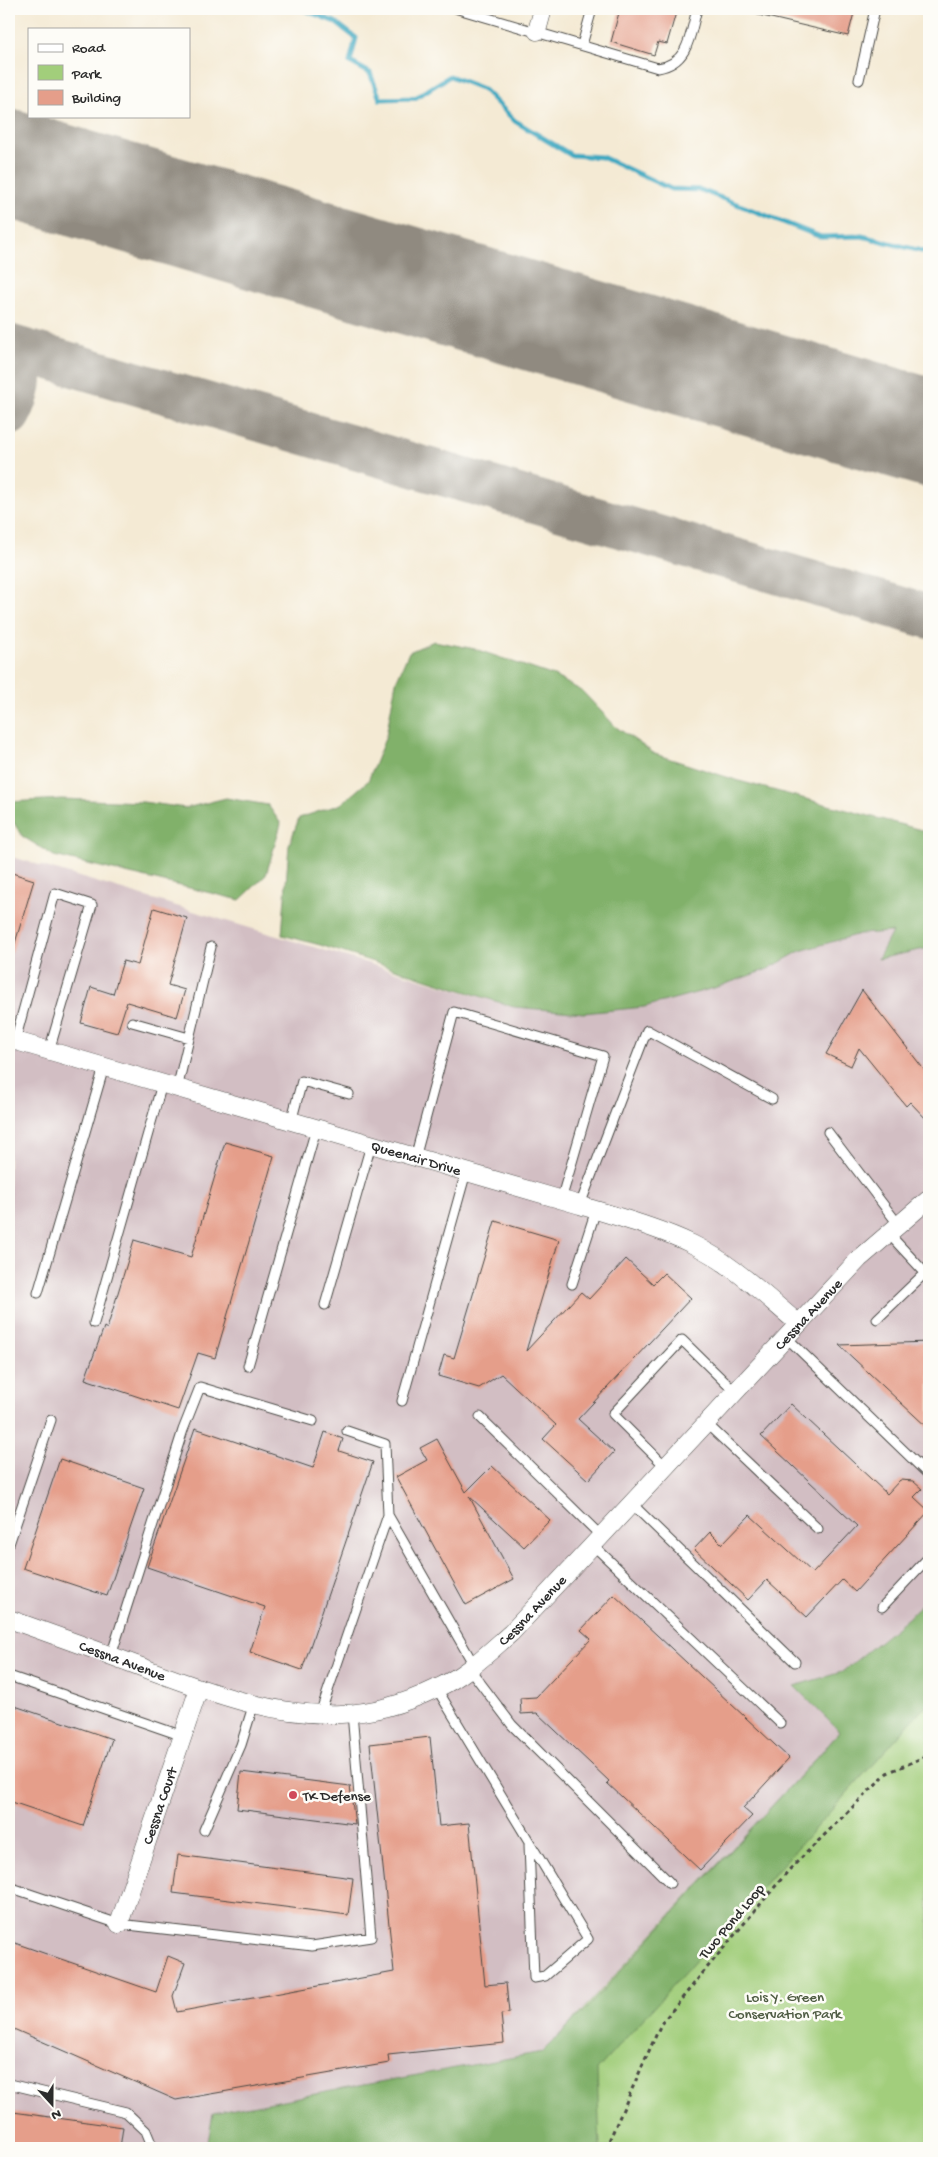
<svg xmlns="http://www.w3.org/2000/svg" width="938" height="2157" font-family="'Gochi Hand',sans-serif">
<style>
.industrial{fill:#d2bec3}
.green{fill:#a2ce7b;stroke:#667c53}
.forest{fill:#81b16b;stroke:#566e4b}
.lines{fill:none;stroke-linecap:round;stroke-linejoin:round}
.stream{stroke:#41a9c1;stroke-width:5}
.taxiway{stroke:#908a80;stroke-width:44}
.runway{stroke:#908a80;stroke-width:108}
.building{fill:#e59e8a}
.service-casing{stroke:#494844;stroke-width:11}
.minor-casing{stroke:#494844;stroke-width:19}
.path{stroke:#494844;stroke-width:3;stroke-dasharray:4 4;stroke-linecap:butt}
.service{stroke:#fff;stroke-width:9}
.minor{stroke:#fff;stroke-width:18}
.poi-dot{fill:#d1495b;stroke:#fdfcf7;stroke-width:2}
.labels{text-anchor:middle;stroke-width:5;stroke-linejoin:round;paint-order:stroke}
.street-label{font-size:15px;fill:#2b2b2b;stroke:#fdfcf7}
.poi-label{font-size:15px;fill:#2b2b2b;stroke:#fdfcf7;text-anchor:start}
.park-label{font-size:15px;fill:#4f5c43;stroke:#fdfcf7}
</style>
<rect width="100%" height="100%" fill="#fdfcf7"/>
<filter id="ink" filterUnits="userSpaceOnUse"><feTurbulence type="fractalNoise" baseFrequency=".02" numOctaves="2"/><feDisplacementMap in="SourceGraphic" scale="10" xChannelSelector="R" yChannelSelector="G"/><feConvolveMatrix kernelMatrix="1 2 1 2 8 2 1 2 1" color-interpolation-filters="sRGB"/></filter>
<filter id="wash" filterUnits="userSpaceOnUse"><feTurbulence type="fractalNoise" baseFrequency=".0096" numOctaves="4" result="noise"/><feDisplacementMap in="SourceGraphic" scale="20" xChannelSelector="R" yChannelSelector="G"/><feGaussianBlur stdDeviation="1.12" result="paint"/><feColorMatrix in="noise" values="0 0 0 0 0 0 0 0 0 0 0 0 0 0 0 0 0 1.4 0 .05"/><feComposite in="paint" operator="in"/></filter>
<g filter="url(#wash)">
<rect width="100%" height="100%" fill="#f4ead4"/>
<path class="industrial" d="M9,856l505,151 70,6 184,-44 32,-18 59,-17 33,-2 -14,27 51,-11v648l-21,22 -66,54 -47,14 46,46 -297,320 -330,61 -7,35h-198z"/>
<path class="green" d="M929,1636v512h-706l321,-96z"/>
<path class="forest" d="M434,641l41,8 79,27 28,15 34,36 39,27 84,27 190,51v116l-51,11 14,-27 -33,2 -59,17 -32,18 -54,19 -70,19 -60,6 -70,-6 -194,-62 -38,-10 7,-90 10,-27 42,-14 27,-23 18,-45 10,-54 13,-30z
M226,798l42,7 13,19 -15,51 -26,25 -186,-44 -32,-20 -13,-21v-13l52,-3 82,3 43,6z
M929,1596v106l-332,368 3,78h-393l6,-35 329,-61 46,-45 252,-275 -46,-46 48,-14 66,-54z"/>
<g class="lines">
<path class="stream" d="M302,9l33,13 21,16 -6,24 20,11 10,26 35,-1 35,-22 33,13 32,32 56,34 31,2 69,32 30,1 120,47 41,-1 67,17"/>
<path class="taxiway" d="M9,190l37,-7 22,2 172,46
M9,346l920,271
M9,350c18,19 11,43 0,64"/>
<path class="runway" d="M9,163l920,270"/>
</g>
<g id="blocks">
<path class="building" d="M620,9h57l-10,35 -9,-2 -4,13 -43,-13z
M755,9h100l-7,27 -94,-22z
M9,872l25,8 -22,73 -3,-1z
M154,908l33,10 -19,67 17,5 -8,27 -50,-15 -10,31 -36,-10 10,-36 22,7 10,-33 15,4z
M862,990l67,86v46l-19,-20 -4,4 -47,-58 -8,18 -25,-12z
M225,1142l49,14 -59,202 -17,-5 -20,57 -93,-31 19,-52 3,2 27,-89 57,17z
M495,1221l64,19 -33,111 55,-59 8,7 37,-40 27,25 11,-11 27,25 -113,121 36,33 -26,28 -45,-41 13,-14 -55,-51 -22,14 -41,-12 6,-21 10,3z
M929,1342v87l-90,-84z
M791,1404l96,90 13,-14 13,1 9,8 -8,8 15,14 -74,81 -13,-12 -35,37 -40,-37 -19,20 -54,-51 16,-17 12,12 28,-29 63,58 44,-47 -96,-90z
M195,1428l118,40 12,-36 18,7 -4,12 34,11 -71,208 -52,-18 15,-45 -118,-40z
M437,1439l29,53 26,-26 58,54 -26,27 -55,-51 45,83 -48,26 -70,-128 31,-17 -7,-12z
M60,1459l84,29 -37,108 -84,-28z
M614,1595l175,163 -46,50 9,8 -52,54 -93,-87 2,-2 -72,-68 -16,1 -1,-16 16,-1 55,-58 -10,-9z
M9,1704l103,35 -29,87 -74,-25z
M430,1737l9,89 30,-3 16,162 21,-2 3,30 -8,1 3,29 -116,12 1,8 -213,37 -167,-73v-86l147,51 12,-36 17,7 -12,33 4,16 217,-40 -24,-228z
M241,1772l109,14 5,38 -118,-15z
M178,1855l175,23 -5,37 -175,-22z
M13,2112l110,15 -3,21h-111z"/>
</g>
</g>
<g filter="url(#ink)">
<use href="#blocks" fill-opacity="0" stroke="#494844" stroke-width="1"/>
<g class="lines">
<defs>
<path id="service" d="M458,9l200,59c31,-5 32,-33 39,-59
M582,45l10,-36
M859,80l16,-71
M132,1022l57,16
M15,1041l40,-148 37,12 -43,146
M177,1089l34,-142
M291,1122l11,-41 47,13
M828,1132l70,92
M415,1158l39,-146 149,44 -42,144
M580,1205l67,-175 125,69
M888,1233l41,44
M572,1284l24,-74
M38,1293l66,-226
M325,1305l46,-160
M877,1319l48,-46
M94,1323l68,-239
M786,1337l143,138
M248,1366l68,-237
M402,1401l64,-229
M480,1417l121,119
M706,1423l112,106
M347,1431l38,13 3,71
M665,1466l-52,-52 69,-74 53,52
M631,1503l164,159
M9,1544l42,-124
M593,1545l187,178
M882,1607l47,-50
M111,1656l72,-226 17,-43 113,34
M469,1668l43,57 158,158
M9,1676l174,60
M437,1689l151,250 -43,37 -11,2 -5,-134
M320,1714l68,-199 86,150
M204,1830l37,-85 13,-42
M9,1887l110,37 193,22 59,-9 -19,-224
M9,2084l117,28 20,19 7,17"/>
<g id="minor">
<path d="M537,31l6,-22"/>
<path id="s1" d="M9,1039l571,166c37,12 76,22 112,39 40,19 73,52 107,80"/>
<path id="s2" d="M9,1619c45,16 90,32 135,49 62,23 129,49 197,46 32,-1 65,-11 94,-25 29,-12 53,-36 76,-56l348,-374 70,-60"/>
<path id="s3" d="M119,1924l80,-236"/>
</g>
</defs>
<use href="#service" class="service-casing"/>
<use href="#minor" class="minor-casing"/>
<path class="path" d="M609,2148l-1,-5 53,-119 45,-55 83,-99 98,-97 42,-18"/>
<use href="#service" class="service"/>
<use href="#minor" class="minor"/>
</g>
</g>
<circle class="poi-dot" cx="293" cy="1795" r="5"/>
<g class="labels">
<g class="street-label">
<text dy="5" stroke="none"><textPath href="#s1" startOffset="424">Queenair Drive</textPath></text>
<text dy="5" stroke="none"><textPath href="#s2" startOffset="976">Cessna Avenue</textPath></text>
<text dy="5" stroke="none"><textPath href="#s2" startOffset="571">Cessna Avenue</textPath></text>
<text dy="5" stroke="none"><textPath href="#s2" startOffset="121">Cessna Avenue</textPath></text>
<text dy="5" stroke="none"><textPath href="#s3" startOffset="125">Cessna Court</textPath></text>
<text transform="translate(731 1921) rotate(-50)" y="5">Two Pond Loop</text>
</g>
<g class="poi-label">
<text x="303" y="1800">TK Defense</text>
</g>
<g class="park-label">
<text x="785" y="2001">Lois Y. Green<tspan x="785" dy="17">Conservation Park</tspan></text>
</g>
</g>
<rect width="938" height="2157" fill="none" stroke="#fdfcf7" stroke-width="30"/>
<rect x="28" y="28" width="162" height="90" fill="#fdfcf7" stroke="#a9a8a5"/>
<rect x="38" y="44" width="25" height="8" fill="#ffffff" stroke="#a9a8a5"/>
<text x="72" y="52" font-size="15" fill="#2b2b2b">Road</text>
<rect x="38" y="65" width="25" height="15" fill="#a2ce7b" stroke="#a9a8a5"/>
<text x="72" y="78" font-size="15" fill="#2b2b2b">Park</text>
<rect x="38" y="90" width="25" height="15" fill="#e59e8a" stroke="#a9a8a5"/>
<text x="72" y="102" font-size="15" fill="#2b2b2b">Building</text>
<g transform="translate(52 2104) rotate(159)" stroke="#fdfcf7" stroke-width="4" paint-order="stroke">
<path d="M0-4L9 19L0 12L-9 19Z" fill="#2b2b2b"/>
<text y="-8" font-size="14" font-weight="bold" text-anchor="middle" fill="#2b2b2b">N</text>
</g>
</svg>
